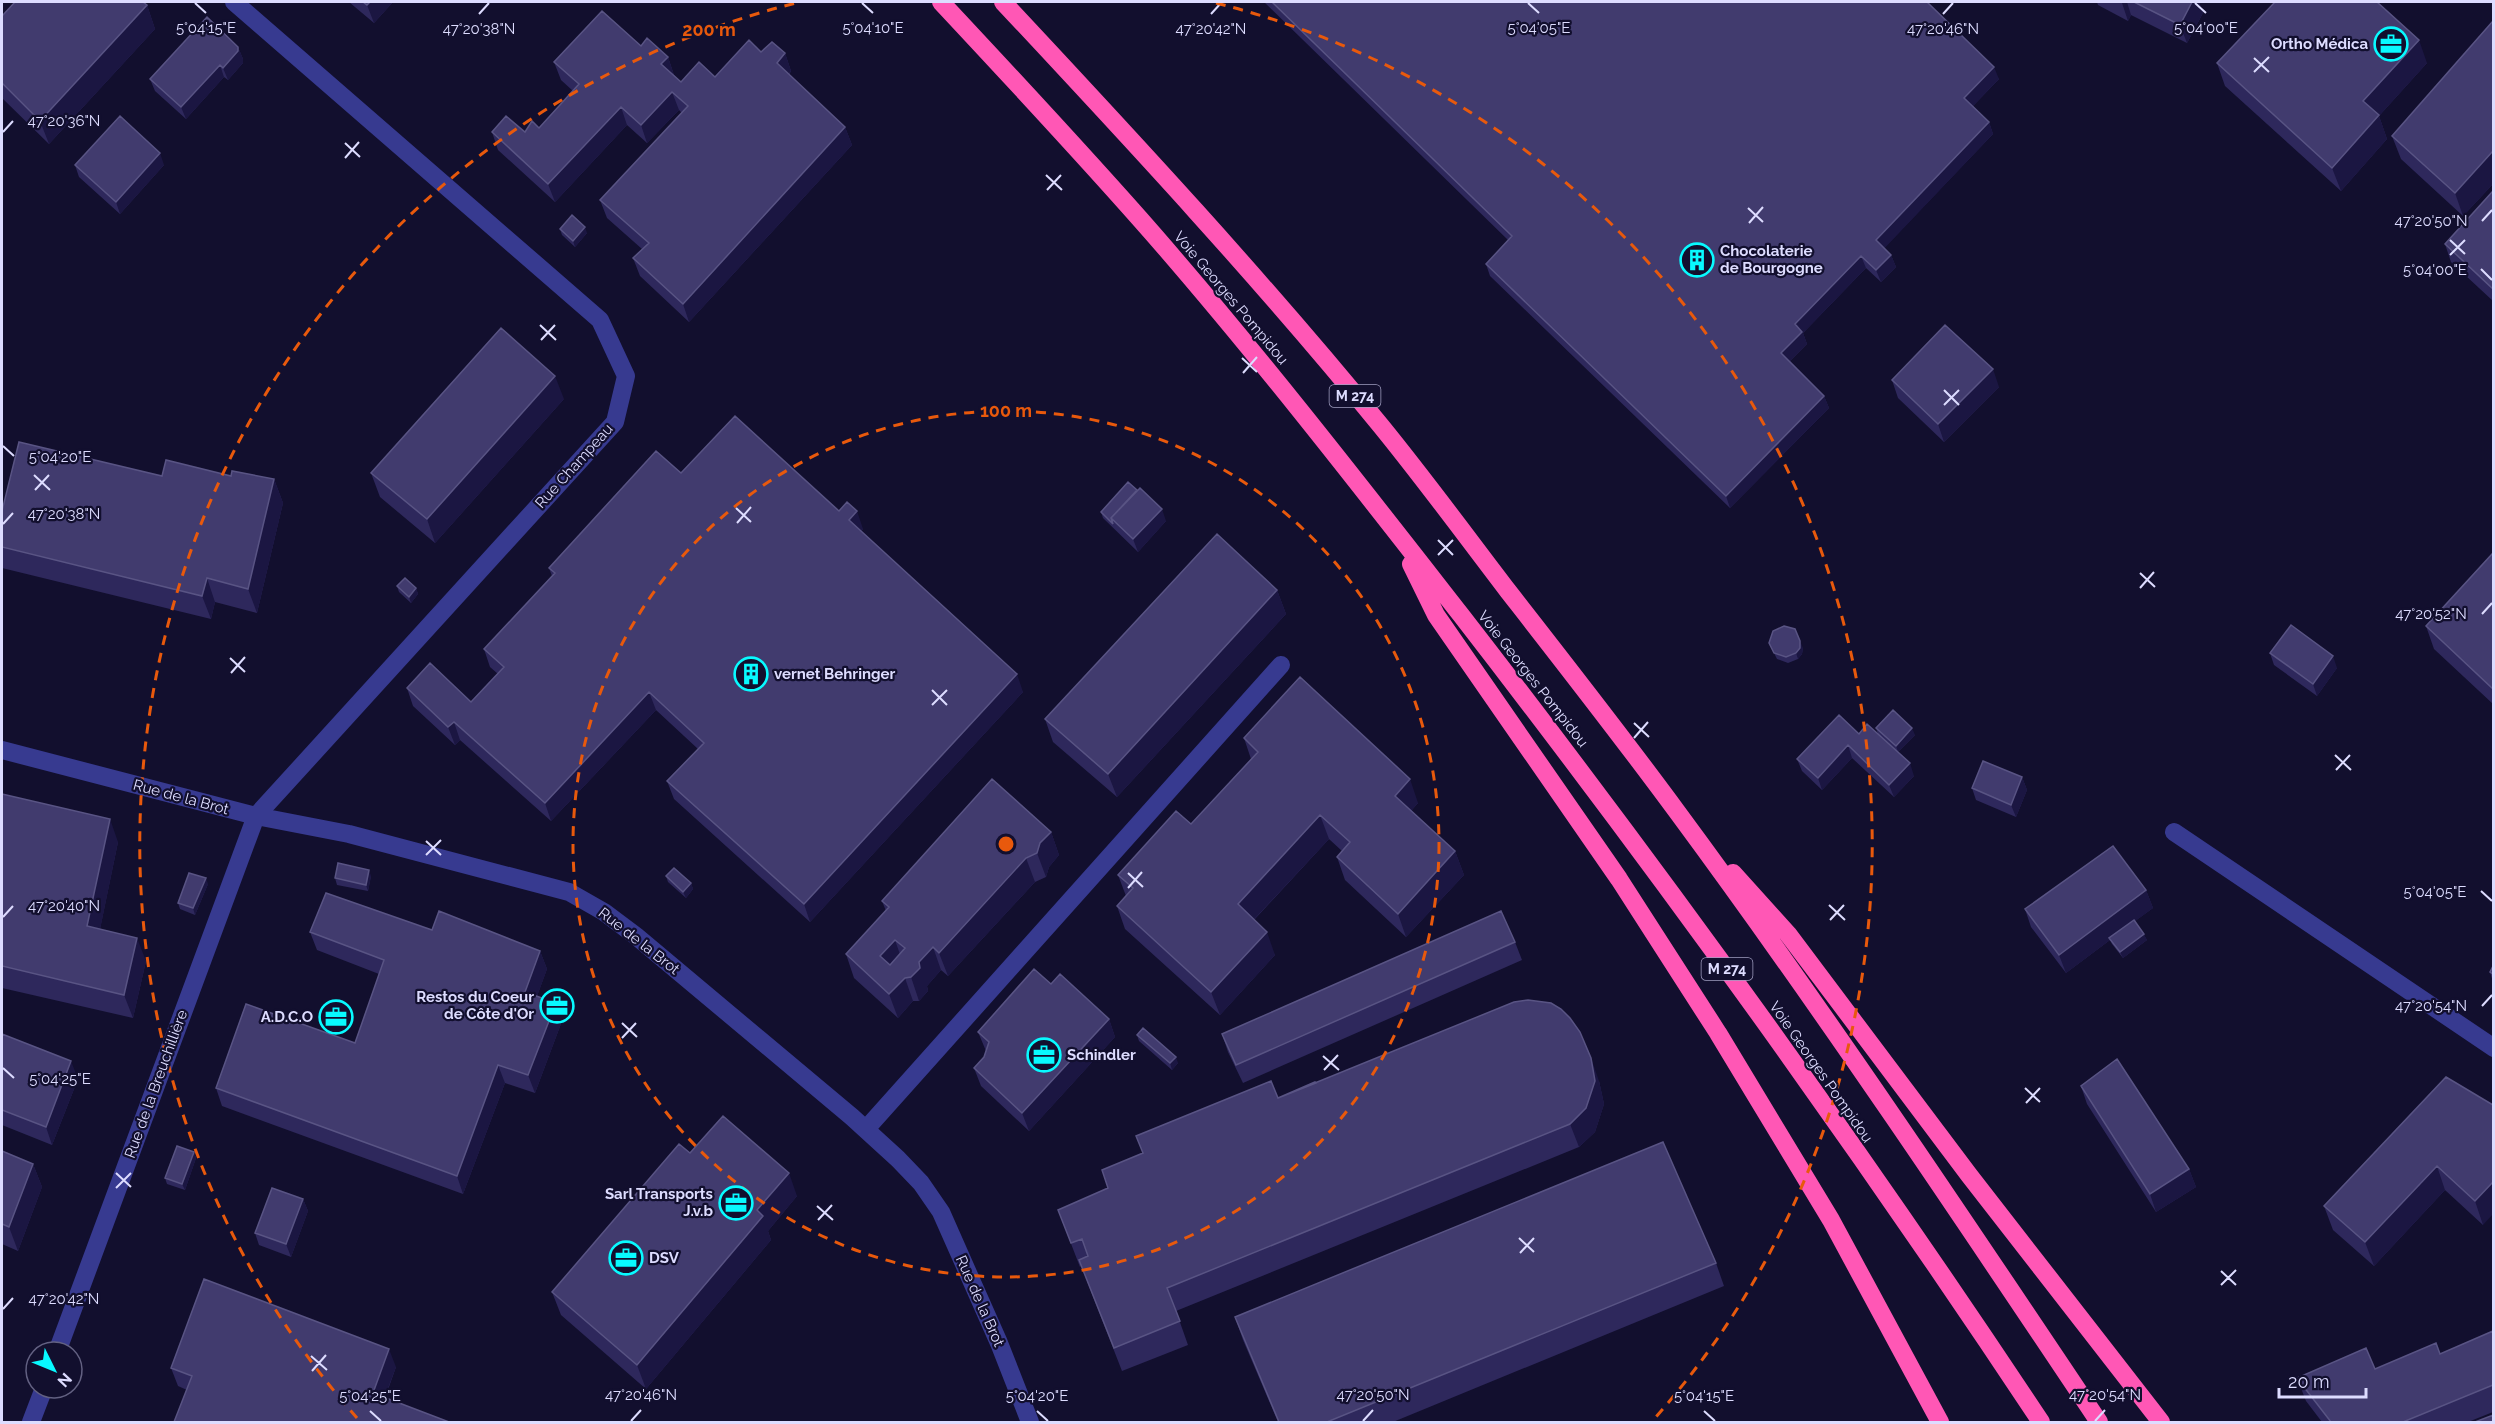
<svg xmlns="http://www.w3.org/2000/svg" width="2495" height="1424" font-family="Raleway,sans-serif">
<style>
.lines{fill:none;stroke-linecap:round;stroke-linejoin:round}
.minor{stroke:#373a90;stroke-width:18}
.highway{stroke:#ff57b5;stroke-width:18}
.wall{fill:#2e285c}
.shaded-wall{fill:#1b1642}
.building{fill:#413b6e;stroke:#595484;stroke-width:1.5;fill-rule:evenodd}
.ticks{fill:none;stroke:#dddcff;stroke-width:2}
.ring{fill:none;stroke:#e8590c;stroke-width:3;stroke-dasharray:10 8}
.labels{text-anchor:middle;stroke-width:4.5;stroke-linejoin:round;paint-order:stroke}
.shield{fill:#120f2e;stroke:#a09ec0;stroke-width:1.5}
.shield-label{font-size:14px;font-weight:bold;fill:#dddcff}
.poi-label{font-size:15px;font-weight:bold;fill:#dddcff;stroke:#120f2e;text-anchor:end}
.street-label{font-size:15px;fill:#dddcff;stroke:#120f2e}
.ticks-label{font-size:15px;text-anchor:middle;fill:#dddcff;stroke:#120f2e;stroke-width:4.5;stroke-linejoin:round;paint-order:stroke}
.centre{fill:#e8590c;stroke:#120f2e;stroke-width:3}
.ring-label{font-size:18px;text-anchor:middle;font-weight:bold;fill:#e8590c;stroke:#120f2e;stroke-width:4.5;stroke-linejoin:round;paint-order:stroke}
</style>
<rect width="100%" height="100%" fill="#120f2e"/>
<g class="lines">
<path class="minor" d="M2,750l254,66 93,18 220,58 35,20 32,24 216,181 46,42 23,24 20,29 58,131 31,79
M2174,832l320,216
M866,1129l415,-464
M57,1352l199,-536 359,-394 11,-46 -26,-56 -366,-318
M31,1422l13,-34"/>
<path class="highway" d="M941,2c72,77 144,154 213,233 107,123 207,252 307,380 203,262 397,531 580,807
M1003,2c129,138 258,277 378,424 44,54 85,110 127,165 57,73 115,147 170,222 147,199 284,404 421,609
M1411,564l25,51 183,264 99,154 113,187 109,202
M1733,873l55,61 181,241 192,247"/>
</g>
<path class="wall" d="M349,2h44l-19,21z
M1264,2h663l72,77 -26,27 16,16 4,12 -109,114 7,7 5,12 -15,15 -15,-14 -63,65 4,11 -17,17 34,35 5,12 -99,100 -240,-232 -4,-12 22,-24z
M2097,2h102l4,11 -16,30 -56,-28 -3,6 -30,-16z
M147,5l8,24 -106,115 -47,-46v-82z
M2493,21v163l-30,32 -62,-57 -9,-23z
M641,46l27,11 6,18 7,7 34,-5 46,-25 24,1 6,18 -2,4 56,52 7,18 -163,177 -49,-46 -7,-18 9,-9 -35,-31 -7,-18 82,-87 -3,-3 -32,33 -20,-18 -72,77 -57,-52 -6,-18h33l14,-4 34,-37 -12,-11 -7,-18z
M238,47l5,12v4l-15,17 -4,-3 -38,42 -31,-28 -5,-12z
M2217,63h210l-48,53 8,23 -46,52 -116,-105z
M75,165h89l-44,49 -41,-37z
M2493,191v110l-42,-39 -6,-18z
M560,229l27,4 -12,14 -13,-12z
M1892,380l107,7 -55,55 -46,-44z
M564,399l-129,144 -55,-46 -9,-24z
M681,473l158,38 24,18 -2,2 162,161 -213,230 -136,-123 -7,-18 31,-32 -42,-39 -105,111 -91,-81 -5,5 -42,-39 -6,-18 64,14 27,-28 -8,-7 -6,-18 68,-73 -3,-8z
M162,476h69l43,3 9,24 -26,110 -42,-11 -4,17 -209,-51v-57z
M1101,512l65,9 -28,31 -35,-34z
M2493,553v151l-59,-55 -8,-23z
M397,586l19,2 2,6 -7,9 -12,-11z
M1277,590l9,24 -169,183 -64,-55 -8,-23z
M1769,643l34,5 -1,6 -4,5 -10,4 -11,-4z
M2270,653l67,15 -20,28 -43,-31z
M1876,728l39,7 -17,17 -20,-18z
M1859,734l55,42 -20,21 -42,-39 -30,32 -20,-19 -5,-12z
M1244,738l174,65 -7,8 44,40 9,24 -58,62 -61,-57 -8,-23 5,-6 -13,-12 -75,81 21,35 -55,60 -95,-86 -8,-23 9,-10 -8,-21 73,-51 60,-65z
M2022,777l5,13 -11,27 -40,-17 -4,-12z
M2,794l116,48 -18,87 46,32 -13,57 -131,-30z
M1051,832l8,23 -10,12 -3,10 -11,5 -87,94 -7,-6 -14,16 1,5 -9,10h-6l-15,17 -44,-40 -8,-24 40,-43 -4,-10z
M371,876l-3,15 -31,-6 -2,-7z
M666,876l25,7 2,6 -7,9 -18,-16z
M208,884l-13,31 -15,-6 -2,-6z
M2146,890l7,18 -18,13 12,19 -24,18 -11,-14 -2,-4 -44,33 -35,-46 -6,-18z
M432,930l108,21 7,18 -10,27 19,7 6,18 -27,72 -30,-10 -42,111 -241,-88 -6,-18 139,-45 24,-69 -62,-24 -7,-18z
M1515,942l7,18 -279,123 -15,-31 -6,-18z
M2493,966v16l-3,-10z
M1051,984l58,35 6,18 -86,94 -48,-45 -7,-18 10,-11 2,-6 -8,-19z
M2,1034l76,45 -26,66 -50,-20z
M1137,1035l41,28 -6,7 -33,-29z
M1599,1081l5,23 -9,28 -16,15 -403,164 12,34 -66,26 -41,-105 -1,1 -22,-57 50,-22 170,-90 38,-15z
M2081,1086l108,83 7,18 -40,25 -69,-108z
M2493,1105l-10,120 -38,-35 -71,76 -41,-36 -9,-24z
M2,1151l31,13 9,23 -24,64 -16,-7z
M194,1152l2,6 -11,32 -18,-6 -2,-6z
M690,1153l107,43 -29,35 3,9 -125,149 -85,-74 -9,-23z
M303,1199l5,12 -17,46 -32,-12 -4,-12z
M1716,1263l8,23 -331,136h-115l-35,-82 -8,-23z
M2493,1331v81l-25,10h-146l-16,-21 -9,-23 78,-9 65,-15z
M396,1367l-11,31 -198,-8 -9,-4 -7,-18z"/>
<path class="shaded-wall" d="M370,2h23l-19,21 -7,-18z
M2122,2h5l4,13 -3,6 -6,-18z
M2192,2h7l4,11 -16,30 -7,-18z
M147,5l8,24 -106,115 -9,-23z
M2419,40l8,23 -48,53 8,23 -46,52 -9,-23 31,-67z
M238,47l5,12v4l-15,17 -5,-12z
M785,53l6,18 -8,10 -6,-18z
M668,57l6,18 -6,7 -7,-18z
M220,65l4,12 -38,42 -5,-12z
M1994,67l5,12 -30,31 -5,-12z
M672,92l7,18 -32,33 -6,-18z
M621,107l6,18 -72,77 -7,-18z
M1989,122l4,12 -113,119 -4,-13z
M845,127l7,18 -163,177 -6,-18z
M2493,151v33l-30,32 -8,-23z
M160,153l4,12 -44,49 -4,-12z
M585,227l2,6 -12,14 -2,-6z
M1891,255l5,12 -15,15 -5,-12z
M1861,256l5,12 -63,65 4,11 -21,21 -5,-12 14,-29z
M1993,369l6,18 -55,55 -6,-18z
M555,376l9,23 -129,144 -8,-24z
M1824,396l5,12 -99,100 -4,-12z
M274,479l9,24 -26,110 -9,-24z
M1162,509l4,12 -28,31 -5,-13z
M857,511l6,18 -8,9 -6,-18z
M207,578l8,24 -4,17 -9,-23z
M416,588l2,6 -7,9 -2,-6z
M1277,590l9,24 -169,183 -9,-23z
M1800,641l3,7 -1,6 -4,5 -2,-6z
M2333,656l4,12 -20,28 -4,-12z
M1017,674l6,18 -213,230 -6,-18z
M649,692l7,18 -105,111 -6,-18z
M454,722l6,18 -5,5 -7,-18z
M1912,728l3,7 -17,17 -2,-6z
M1848,745l4,13 -30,32 -4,-12z
M1910,763l4,13 -20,21 -5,-12z
M2022,777l5,13 -11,27 -5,-12z
M1410,779l8,24 -14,16 -9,-23z
M1320,815l9,24 -83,89 -8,-24z
M110,819l8,23 -22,107 -9,-23z
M1051,832l8,23 -10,12 -3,10 -9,-24 3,-10z
M1455,851l9,24 -58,62 -8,-23z
M1026,858l9,24 -87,94 -9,-23z
M369,870l2,6 -3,15 -2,-6z
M206,878l2,6 -13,31 -2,-7z
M691,883l2,6 -7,9 -3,-6z
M2146,890l7,18 -42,31 -2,-1 1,2 -44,33 -7,-18z
M1267,932l8,23 -55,60 -9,-23z
M2144,934l3,6 -24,18 -3,-6z
M137,938l9,23 -13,57 -9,-23z
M895,940l8,23 -14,17 -9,-24z
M933,947l8,23 -14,16 1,5 -9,10 -8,-24 8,-15z
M540,951l7,18 -15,41 -7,-18z
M905,978l8,23 -15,17 -9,-24z
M556,1003l6,18 -27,72 -7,-18z
M1109,1019l6,18 -86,94 -7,-18z
M1176,1057l2,6 -6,7 -2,-7z
M1591,1058l8,23 5,23 -9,28 -16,15 -9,-23z
M71,1061l7,18 -26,66 -6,-18z
M498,1065l7,18 -42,111 -6,-18z
M194,1152l2,6 -11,32 -3,-6z
M33,1164l9,23 -24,64 -9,-24z
M2437,1166l8,24 -71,76 -9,-24z
M2189,1169l7,18 -40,25 -6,-18z
M789,1173l8,23 -29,35 3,9 -125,149 -9,-24 120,-155z
M2493,1182v32l-10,11 -8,-24z
M303,1199l5,12 -17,46 -5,-13z
M389,1349l7,18 -17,45 -6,-19z"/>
<path class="building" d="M15,2h128l4,3 -107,116 -38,-38v-67z
M363,2h7l-3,3z
M1272,2h655l67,65 -30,31 25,24 -113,118 15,15 -15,15 -15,-14 -66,68 7,8 -21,21 43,43 -98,100 -240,-232 26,-28z
M2134,2h58l-12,23z
M2275,2h102l42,38 -56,61 16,14 -47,53 -115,-105z
M602,11l39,35 6,-8 21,19 -7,7 20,18 18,-20 16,15 34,-37 12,12 11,-10 13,11 -8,10 68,64 -162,177 -50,-46 16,-15 -49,-43 88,-94 -16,-14 -31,33 -20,-18 -73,77 -56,-52 14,-16 19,16 7,-11 7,7 40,-44 -25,-22z
M207,17l31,30v4l-15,17 -3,-3 -39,42 -31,-28z
M2493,21v130l-38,42 -63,-57z
M120,116l40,37 -44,49 -41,-37z
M2493,191v98l-48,-45z
M572,215l13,12 -12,14 -13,-12z
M1945,325l48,44 -55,55 -46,-44z
M501,328l54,48 -128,143 -56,-46z
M735,416l104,95 8,-9 10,9 -8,9 168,154 -213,230 -137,-123 37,-38 -55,-51 -104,111 -91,-81 -6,5 -41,-39 23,-25 41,39 33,-35 -20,-18 71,-76 -6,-5 107,-117 25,22z
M19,442l143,34 4,-16 65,16 1,-5 42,8 -26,110 -41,-11 -5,18 -200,-49v-36z
M1128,482l9,8 -26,28 2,6 -12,-12z
M1140,488l22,21 -29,30 -22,-21z
M1217,534l60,56 -169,184 -63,-55z
M2493,553v136l-67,-63z
M405,578l11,10 -7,9 -12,-11z
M2291,625l42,31 -20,28 -43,-31z
M1784,626l11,3 5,12v7l-4,5 -10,4 -12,-4 -5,-10 4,-12z
M1300,677l110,102 -15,17 60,55 -57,63 -61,-57 13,-15 -30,-27 -82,89 29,28 -56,60 -94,-86 16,-18 -15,-13 58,-64 15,13 67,-72 -14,-14z
M1893,710l19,18 -16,18 -20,-18z
M1839,715l20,19 8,-10 43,39 -21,22 -41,-40 -30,33 -21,-19z
M1983,761l39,16 -11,28 -39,-17z
M992,779l59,53 -11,11 -3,10 -11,5 -87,95 -6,-6 -14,15 1,6 -9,9 -6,1 -16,16 -43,-40 43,-47 -7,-6zM895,940l10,8 -15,17 -10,-9z
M2,794l108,25 -23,107 50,12 -13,57 -122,-29z
M2113,846l33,44 -87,65 -34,-46z
M338,863l31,7 -3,15 -31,-7z
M674,868l17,15 -8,9 -17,-16z
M189,873l17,5 -13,30 -15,-5z
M326,893l106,37 7,-19 101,40 -15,41 31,11 -28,72 -30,-10 -41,111 -241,-88 30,-84 109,39 29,-83 -74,-28z
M1501,911l14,31 -279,123 -14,-31z
M2134,920l10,14 -24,18 -11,-14z
M2493,966v8l-3,-2z
M1034,969l17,15 9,-10 49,45 -87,94 -48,-45 10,-11 5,-15 -11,-10z
M1528,1000l23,3 10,6 9,9 10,14 11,26 4,23 -9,27 -16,16 -403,164 13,33 -66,27 -35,-88 9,-4 -6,-17 -11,4 -13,-33 50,-22 -6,-18 41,-17 -7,-17 135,-55 7,17 236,-96z
M1143,1028l33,29 -6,6 -33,-28z
M2,1034l69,27 -25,66 -44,-17z
M2117,1059l72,110 -39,25 -69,-108z
M2446,1077l47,28v77l-18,19 -38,-35 -72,76 -41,-36z
M1315,1082l1,1 -38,15z
M723,1116l66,57 -32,37 6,6 -126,149 -85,-73 127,-148 11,9z
M1663,1142l53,121 -389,159h-48l-44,-105z
M177,1146l17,6 -12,32 -17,-6z
M2,1151l31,13 -24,63 -7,-3z
M272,1188l31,11 -17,45 -31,-11z
M204,1279l185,70 -16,44 76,29h-275l18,-46 -21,-8z
M2493,1331v54l-90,37h-72l-34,-44 69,-30 9,21 61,-26 4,11z
M2493,1415v7h-18z"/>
<path class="ticks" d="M195,3l11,10M862,3l11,10M1528,3l11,10M2195,3l11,10M479,14l10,-11M1211,14l10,-11M1943,14l10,-11M2254,58l15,14M2254,72l15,-15M3,132l10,-11M345,143l15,14M345,158l14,-16M1046,175l16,15M1047,190l14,-15M1748,208l15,14M2482,221l10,-11M1749,223l14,-16M2450,240l15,14M2450,255l15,-15M2481,269l11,11M540,325l16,15M541,340l14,-15M1242,358l15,14M1243,373l14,-16M1944,390l15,15M1944,405l15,-15M3,446l11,10M34,475l16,15M35,490l14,-15M736,508l15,14M737,523l14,-16M3,524l10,-11M1438,540l15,15M1438,555l15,-15M2140,573l15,14M2140,588l14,-16M2482,614l10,-11M230,658l15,14M231,673l14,-16M932,690l15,15M932,705l15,-15M1634,723l15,14M1634,738l14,-16M2335,755l16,15M2336,770l14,-15M426,841l15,14M426,855l15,-15M1128,873l15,14M1128,888l14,-16M2481,891l11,10M1829,905l16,15M3,917l10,-11M1830,920l14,-15M2482,1006l10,-11M622,1023l15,14M622,1038l14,-15M1323,1056l16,14M3,1068l11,10M1324,1070l14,-15M2025,1088l15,14M2026,1103l14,-15M116,1173l15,14M116,1188l15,-15M817,1206l16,14M818,1220l14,-15M1519,1238l15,14M1520,1253l14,-15M2221,1271l15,14M2221,1285l15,-15M3,1309l10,-11M311,1356l16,14M312,1371l14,-16M370,1411l11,10M1037,1411l11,10M1704,1411l11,10M631,1421l10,-11M1363,1421l10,-11M2095,1421l10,-11"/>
<g class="ring">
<circle cx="1006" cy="844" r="433"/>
<path d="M357 1418A867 867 0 0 1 796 3M1216 3A867 867 0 0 1 1655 1418"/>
</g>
<defs>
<symbol id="office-ring" viewBox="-11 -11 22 22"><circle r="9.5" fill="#120f2e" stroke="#08faff" stroke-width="1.5"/><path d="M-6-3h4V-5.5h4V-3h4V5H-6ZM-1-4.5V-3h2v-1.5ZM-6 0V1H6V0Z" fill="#08faff"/></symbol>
<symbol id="building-ring" viewBox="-11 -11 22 22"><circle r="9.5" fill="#120f2e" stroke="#08faff" stroke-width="1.5"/><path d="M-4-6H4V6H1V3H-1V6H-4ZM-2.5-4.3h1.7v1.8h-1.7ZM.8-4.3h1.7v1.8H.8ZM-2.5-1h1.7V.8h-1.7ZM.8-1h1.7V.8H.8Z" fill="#08faff"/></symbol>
</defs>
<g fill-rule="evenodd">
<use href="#office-ring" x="2372" y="25" width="38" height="38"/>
<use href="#building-ring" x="1678" y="241" width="38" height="38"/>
<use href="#building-ring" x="732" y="655" width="38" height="38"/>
<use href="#office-ring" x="538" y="987" width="38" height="38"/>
<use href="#office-ring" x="317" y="998" width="38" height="38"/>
<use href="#office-ring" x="1025" y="1036" width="38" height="38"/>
<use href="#office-ring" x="717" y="1184" width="38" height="38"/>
<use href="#office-ring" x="607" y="1239" width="38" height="38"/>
</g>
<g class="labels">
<g class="shield">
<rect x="1329.5" y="385" width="51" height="22" rx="4.5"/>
<rect x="1701.5" y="958" width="51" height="22" rx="4.5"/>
</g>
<g class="shield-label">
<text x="1355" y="401">M 274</text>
<text x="1727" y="974">M 274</text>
</g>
<g class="poi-label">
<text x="2368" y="49">Ortho Médica</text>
<text x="1720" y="256" text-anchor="start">Chocolaterie<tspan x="1720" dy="17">de Bourgogne</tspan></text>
<text x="774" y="679" text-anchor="start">vernet Behringer</text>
<text x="534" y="1002">Restos du Coeur<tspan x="534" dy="17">de Côte d'Or</tspan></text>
<text x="313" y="1022">A.D.C.O</text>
<text x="1067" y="1060" text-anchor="start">Schindler</text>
<text x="713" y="1199">Sarl Transports<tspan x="713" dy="17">J.v.b</tspan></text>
<text x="649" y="1263" text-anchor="start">DSV</text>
</g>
<g class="street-label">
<text transform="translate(1231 298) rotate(50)" y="5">Voie Georges Pompidou</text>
<text transform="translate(574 466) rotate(-48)" y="5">Rue Champeau</text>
<text transform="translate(1533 679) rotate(52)" y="5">Voie Georges Pompidou</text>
<text transform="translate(181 797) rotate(15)" y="5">Rue de la Brot</text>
<text transform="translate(639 941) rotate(38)" y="5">Rue de la Brot</text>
<text transform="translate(1821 1072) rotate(55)" y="5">Voie Georges Pompidou</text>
<text transform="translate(156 1084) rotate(-70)" y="5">Rue de la Breuchillière</text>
<text transform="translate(980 1301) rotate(66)" y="5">Rue de la Brot</text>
</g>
</g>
<g class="ticks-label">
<text x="206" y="33">5°04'15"E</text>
<text x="873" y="33">5°04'10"E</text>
<text x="1539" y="33">5°04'05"E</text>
<text x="2206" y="33">5°04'00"E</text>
<text x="479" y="34">47°20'38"N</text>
<text x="1211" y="34">47°20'42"N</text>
<text x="1943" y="34">47°20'46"N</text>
<text x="64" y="126">47°20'36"N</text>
<text x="2431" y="226">47°20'50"N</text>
<text x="2435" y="275">5°04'00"E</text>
<text x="60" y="462">5°04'20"E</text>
<text x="64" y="519">47°20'38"N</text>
<text x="2431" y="619">47°20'52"N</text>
<text x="2435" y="897">5°04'05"E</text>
<text x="64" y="911">47°20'40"N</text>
<text x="2431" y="1011">47°20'54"N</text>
<text x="60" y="1084">5°04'25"E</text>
<text x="64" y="1304">47°20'42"N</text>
<text x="641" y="1400">47°20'46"N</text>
<text x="1373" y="1400">47°20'50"N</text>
<text x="2105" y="1400">47°20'54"N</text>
<text x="370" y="1401">5°04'25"E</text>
<text x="1037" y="1401">5°04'20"E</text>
<text x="1704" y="1401">5°04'15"E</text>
</g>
<circle cx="1006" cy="844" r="9" class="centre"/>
<g class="ring-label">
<text x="709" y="36">200 m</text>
<text x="1006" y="417">100 m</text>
</g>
<rect width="2495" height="1424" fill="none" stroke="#dddcff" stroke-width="6"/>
<g transform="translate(54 1370) rotate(133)"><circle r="28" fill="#120f2e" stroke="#636182" stroke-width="1.5"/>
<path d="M0-4.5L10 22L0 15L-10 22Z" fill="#08faff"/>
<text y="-9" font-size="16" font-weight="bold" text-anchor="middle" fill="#dddcff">N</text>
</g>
<path d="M2279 1388v9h87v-9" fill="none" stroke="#dddcff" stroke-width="3"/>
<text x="2288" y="1388" font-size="18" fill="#dddcff" stroke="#120f2e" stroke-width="4.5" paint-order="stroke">20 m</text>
</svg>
